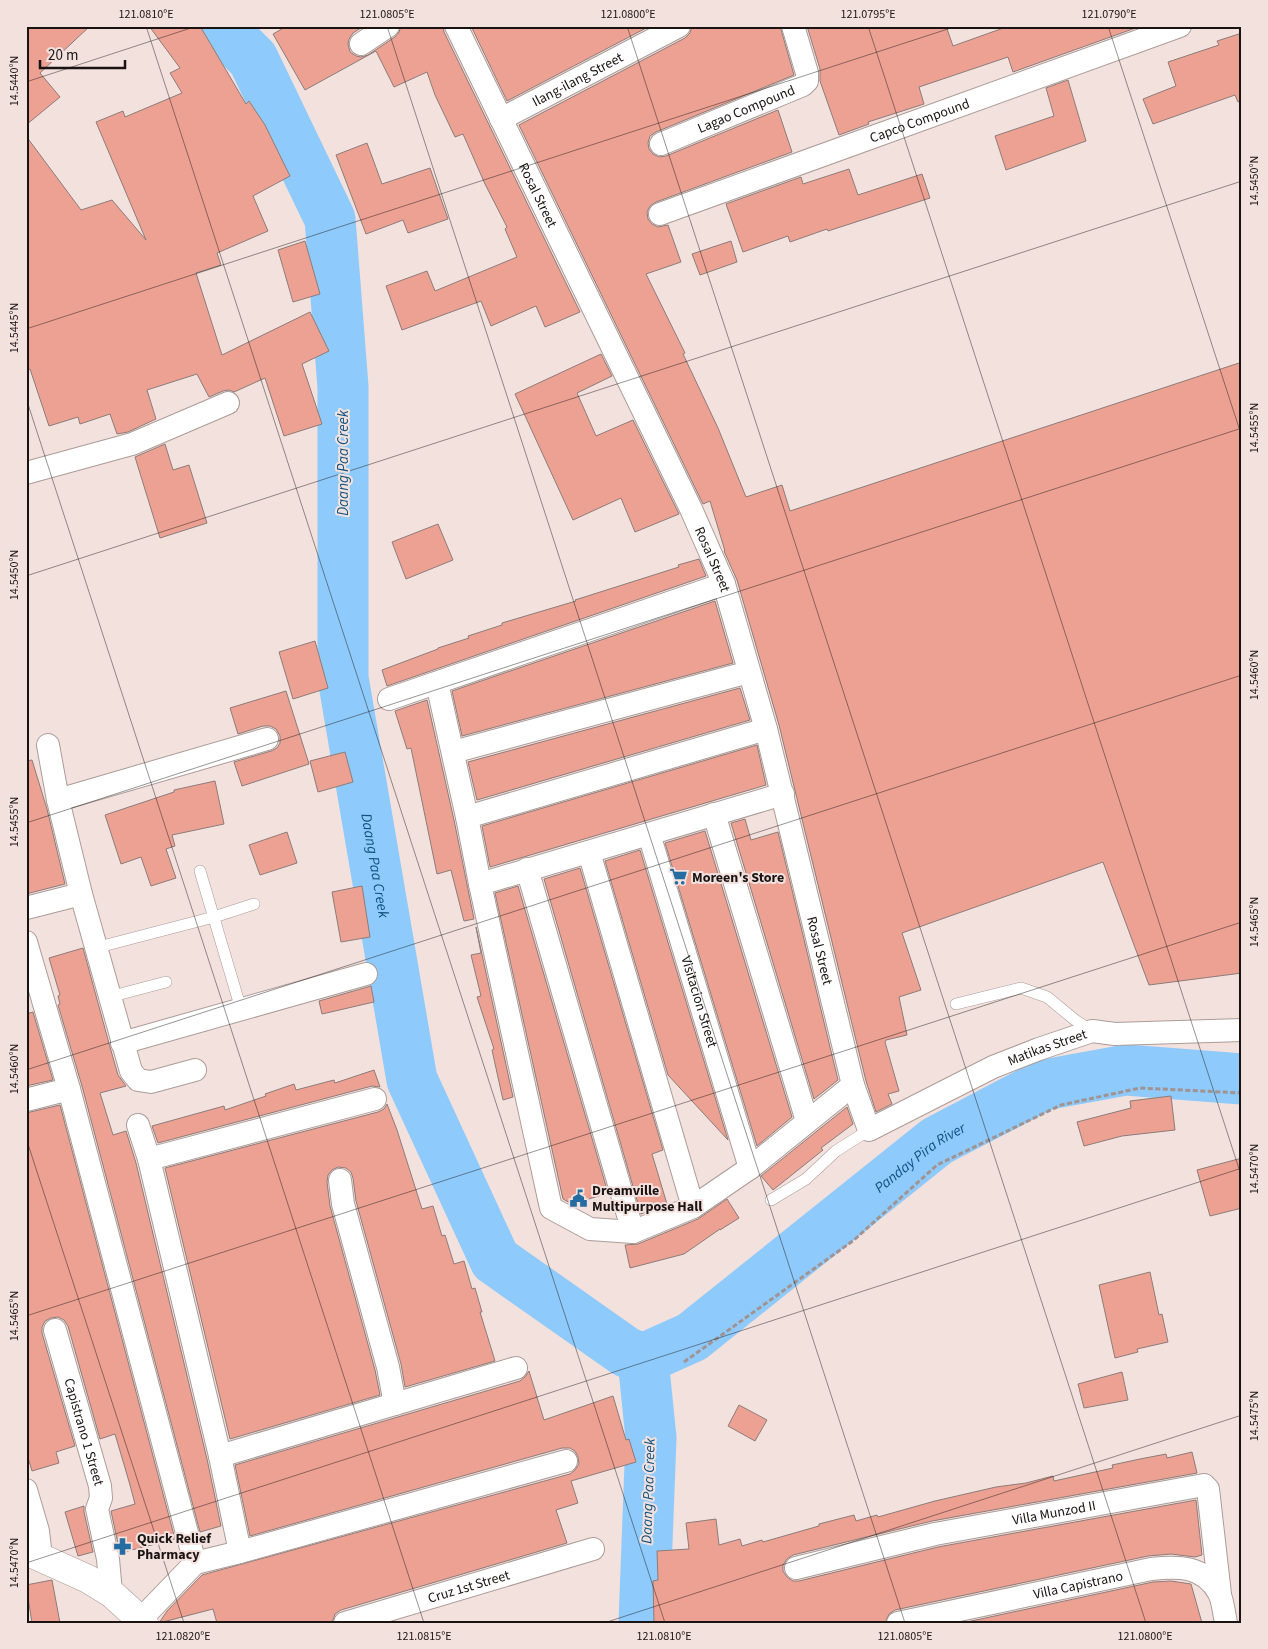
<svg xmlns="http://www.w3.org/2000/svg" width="1268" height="1649" font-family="'Source Sans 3',sans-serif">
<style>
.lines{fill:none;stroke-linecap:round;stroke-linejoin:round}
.river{stroke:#8ecafb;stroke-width:51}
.building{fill:#eda193;stroke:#8c7c79}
.service-casing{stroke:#ac9c98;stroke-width:12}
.minor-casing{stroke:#ac9c98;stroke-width:24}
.tertiary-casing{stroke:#ac9c98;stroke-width:29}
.path{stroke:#a19391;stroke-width:3;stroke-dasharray:5 2.5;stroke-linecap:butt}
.service{stroke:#fff;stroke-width:11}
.minor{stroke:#fff;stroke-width:22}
.tertiary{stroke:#fff;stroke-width:28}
.ticks{fill:none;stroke:#191312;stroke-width:1;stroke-opacity:0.45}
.labels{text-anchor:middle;stroke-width:4;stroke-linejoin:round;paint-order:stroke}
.street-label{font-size:14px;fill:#191312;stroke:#f3e1de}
.poi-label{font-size:14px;font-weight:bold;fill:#191312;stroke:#f3e1de;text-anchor:start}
.water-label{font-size:15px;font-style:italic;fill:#0f5381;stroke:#f3e1de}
.neatline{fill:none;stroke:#191312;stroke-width:2}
.ticks-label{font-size:12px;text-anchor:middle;fill:#191312}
</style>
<rect width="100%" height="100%" fill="#f3e1de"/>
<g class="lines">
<g class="river">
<path id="s1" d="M220,26l33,33 77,160 13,168v291l69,402 83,180 131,92 17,7"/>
<path id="s2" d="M643,1359l49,-22 245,-196 107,-56 82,-15 116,9"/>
<path d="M643,1359l8,79 -7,185"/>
</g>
</g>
<path class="building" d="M26,26h64l-50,47 20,24 -34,28z
M149,26h51l46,78 3,-3 16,24 25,51 -37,20 15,35 -51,22 4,12 -25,8 26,82 88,-43 19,39 -27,13 20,60 -38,12 -19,-58 -31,14 -5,-2 -6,1 -14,6 -12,-23 -50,16 9,29 -28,13 -11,2 -7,-20 -30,10 -2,-7 -29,9 -19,-57 -4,2v-235l55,74 31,-10 34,40 -50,-118 27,-11 2,6 57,-24 -12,-20 10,-5z
M287,26h77l-11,7 -4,6 -1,5 2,8 6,4 5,1 7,-2 27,-18 4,-5 2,-6h42l1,6 136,280 -35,15 -9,-21 -45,20 -10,-25 -79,29 -16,-44 41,-15 8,20 82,-34 -12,-28 2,-2 -22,-43 -22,-50 -8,3 -20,-42 -8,-23 -33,15 -18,-36 -71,39 -32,-56z
M471,26h179l-143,75z
M692,26h88l14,49 -138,57 -6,4 -2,7 1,6 4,5 6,3 7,-1 112,-46 14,42 -136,50 -6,4 -3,6 1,7 4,5 6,3 10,-2 13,37 -35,12 39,79 -2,1 35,74 28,69 36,-12 8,26 452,-149v611l-93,12 -46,-123 -201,71 19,57 -22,7 8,38 -21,5 -1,2 14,49 -11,3 4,10 -16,8 -10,-31 -87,-356 -42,-145 -13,-29h1l-15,-50 -7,3 -184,-379 166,-87 5,-5z
M807,26h139l7,20 56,-20h132l-128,46 -5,-15 -89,30 5,17 -56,18 1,2 -30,11 -19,-54v-12z
M1242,33v68l-4,1 -3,-7 -82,29 -10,-25 33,-13 -8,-24 51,-17 -2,-4z
M1068,80l18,61 -80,29 -11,-34 59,-20 -8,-28z
M367,143l15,41 48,-16 18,51 -40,14 -5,-13 -37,14 -30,-79z
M849,169l9,26 64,-21 8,24 -102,33 -1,-2 -37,13 -2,-6 -45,16 -17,-48 75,-27 2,7z
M305,241l15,53 -27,8 -15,-52z
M731,241l6,21 -37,13 -8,-21z
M601,354l11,22 -35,17 19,43 37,-16 46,94 -44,18 -14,-34 -48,22 -58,-126z
M165,444l8,26 16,-5 18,58 -47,15 -25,-81z
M438,524l15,36 -47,19 -14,-37z
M699,559l7,17 -319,110 -5,-16 56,-21v-1l31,-10 -1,-2 34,-11v-2l74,-22 -1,-1 104,-33 -1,-2z
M715,601l18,62 -271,73 -10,-45z
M315,641l13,47 -35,11 -14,-47z
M740,688l10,32 -273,80 -9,-38z
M286,691l23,73 -67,22 -8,-24 37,-11 6,-3 3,-5v-7l-4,-7 -6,-3h-7l-25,8 -8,-26z
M427,700l27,120 20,99 -10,2 -13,-51 -14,4 -26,-126 -4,1 -12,-38z
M757,745l9,40 -276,82 -8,-41z
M345,752l8,30 -35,10 -8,-31z
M32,760l15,49 18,75 -39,10v-133z
M215,781l9,43 -52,11 3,11 -9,3 10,29 -25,8 -10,-29 -20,7 -16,-49 69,-23v-2z
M745,819l6,21 27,-8 60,248 -24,19 -83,-276z
M705,831l87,286 -35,29 -92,-303z
M287,832l10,31 -37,12 -11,-30z
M640,850l88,290 -60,-65 -63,-214z
M580,868l83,282 -11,4 15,50 -26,10 -97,-335z
M362,886l8,51 -29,5 -9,-50z
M518,886l88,300 -4,9 -30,9 -9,-5 -68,-306z
M476,927l37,170 -10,3 -11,-50 2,-1 -17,-52 4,-1 -10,-41 10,-2z
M83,948l27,99 8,28 8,11 -26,7 13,42 13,-4 10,32 71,296 14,67 -21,6 -118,-446 -24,-81 2,-1 -2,-8 2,-1 -11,-37z
M371,986l3,16 -52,12 -3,-13z
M33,1012l20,68 -27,6v-72z
M374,1070l6,17 -8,-1 -214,57 -6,-17 72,-20 1,4 41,-14 -1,-2 29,-10 2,6 38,-10 1,3z
M1171,1096l4,34 -53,6 -38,10 -7,-24 54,-14 -1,-7z
M387,1104l10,26 25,79 11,-3 9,30 3,-1 9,29 10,-3 8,28 3,-1 7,24h-2l15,49 -90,26 -4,-23 -45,-163 -3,-23 -2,-6 -5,-4 -8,-1 -6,3 -4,5 -1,7 3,24 45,164 5,25 -150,44 -65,-271 213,-56 6,-3z
M60,1105l115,434 -55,14 -9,-42 24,-7 -5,-19 -15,-51 -15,5 -32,-113 -4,-6 -6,-3 -7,1 -6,3 -3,6v6l33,113 -19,6 3,11 -27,8 -6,-20v-338z
M847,1107l6,17 -32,24 2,2 -50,40 -12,-14z
M1242,1158v50l-32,8 -13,-46z
M727,1199l12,19 -19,12v-1l-36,25 -54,14 -5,-23 13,-1 60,-25z
M1150,1272l9,43 3,-1 6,28 -31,7 1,3 -23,6 -16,-73z
M529,1371l15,49 69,-24 13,44 3,-1 7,23 -65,19 7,22 -22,7 11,33 -226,67 -6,4 -3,9h-115l-4,-14 -54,14 8,-12 35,-36 368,-101 5,-4 4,-6 -1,-7 -3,-6 -5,-3h-8l-312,88 -15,-71 285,-84 5,-4z
M1122,1372l6,28 -44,8 -6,-24z
M739,1405l28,15 -12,21 -27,-15z
M1192,1452l5,21 -265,48 -139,34 -6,4 -4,6v6l4,6 6,4h6l139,-34 258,-47 6,55 -7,2 -24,-3 -23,2 -253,54 -6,4 -4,9h-231l-1,-42 5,-1 -1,-29 32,-2 -3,-26 30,-4 3,26 21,-6 2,7 20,-6 1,2 56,-16v-2l35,-9 2,6 21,-6 1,2 57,-16 61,-14 30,-4 27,-7 1,5 59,-13 -1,-3 28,-6 26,-5 1,4z
M84,1506v6l9,40 -15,4 -13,-44z
M52,1580l8,43h-28l-6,-38z
M1171,1581l20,3 11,39h-240l191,-41z"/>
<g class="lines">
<defs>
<path id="service" d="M200,871l41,138
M95,948l119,-31 40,-13
M109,997l57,-15
M956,1004l65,-16 26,9 28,23 17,11
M771,1200l35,-21 30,-28 33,-21"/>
<g id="minor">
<path id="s3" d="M456,26l235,483 33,75 42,145 87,356 16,45 124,-63 46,-18 53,-18 23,3 127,-4"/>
<path d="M361,44l27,-18"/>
<path id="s4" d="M501,119l178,-93"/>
<path id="s5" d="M661,144l142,-59 4,-4v-8l-14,-47"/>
<path id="s6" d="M660,214l520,-188"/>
<path d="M26,473l106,-29 96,-41"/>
<path d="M437,683l30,134 13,67 71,324 39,21 43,3 60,-25 57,-39 103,-83"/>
<path d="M389,699l335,-115"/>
<path d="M48,745l10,55 23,94"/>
<path d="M453,752l296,-80"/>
<path d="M58,800l209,-61"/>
<path d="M714,814l93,307"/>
<path d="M467,817l299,-88"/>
<path id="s7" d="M649,834l101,334"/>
<path d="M589,852l104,355"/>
<path d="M527,869l106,363"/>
<path d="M480,884l303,-90"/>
<path d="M26,908l55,-14 50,177 7,9 13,2 44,-12"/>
<path d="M26,942l43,147 126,474"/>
<path d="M122,1043l244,-69"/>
<path d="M26,1100l43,-11"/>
<path d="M138,1125l11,34 71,297 20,96"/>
<path d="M149,1159l226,-60"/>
<path d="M340,1180l3,24 45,163 7,37"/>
<path id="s8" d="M55,1330l45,156 1,12 -4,11 11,50 3,34"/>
<path d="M220,1456l296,-88"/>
<path d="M26,1490l12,41 3,27"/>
<path id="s9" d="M796,1568l139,-34 269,-49 4,4 12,105"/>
<path d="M141,1619l54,-56 45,-11 326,-91"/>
<path id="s10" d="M345,1623l248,-74"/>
<path id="s11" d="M898,1623l253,-54c26,-3 53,-4 68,24 4,8 5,20 7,30"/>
</g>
<path id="tertiary" d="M26,1551l62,28 23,14 33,30"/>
</defs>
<use href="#service" class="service-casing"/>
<use href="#minor" class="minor-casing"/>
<use href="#tertiary" class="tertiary-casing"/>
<path class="path" d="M684,1362l170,-122 83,-75 124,-60 79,-17 102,5"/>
<use href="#service" class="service"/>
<use href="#minor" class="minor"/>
<use href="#tertiary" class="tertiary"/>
</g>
<path class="ticks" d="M146,26l519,1597M387,26l518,1597M627,26l519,1597M868,26l374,1152M1108,26l134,411M26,82l171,-56M26,329l931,-303M26,398l398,1225M26,576l1216,-395M26,823l1216,-395M26,1070l1216,-395M26,1138l158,485M26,1316l1216,-394M26,1563l1216,-395M604,1623l638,-208"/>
<defs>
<symbol id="supermarket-bare" viewBox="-9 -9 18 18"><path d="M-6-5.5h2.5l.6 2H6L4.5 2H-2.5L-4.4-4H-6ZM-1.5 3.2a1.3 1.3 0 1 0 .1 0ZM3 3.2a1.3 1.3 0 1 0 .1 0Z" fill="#256da1" stroke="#f3e1de" stroke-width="2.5" paint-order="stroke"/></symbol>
<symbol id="civic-bare" viewBox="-9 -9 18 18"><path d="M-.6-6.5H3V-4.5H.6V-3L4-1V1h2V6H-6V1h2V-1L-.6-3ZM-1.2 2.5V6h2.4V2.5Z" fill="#256da1" stroke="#f3e1de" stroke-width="2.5" paint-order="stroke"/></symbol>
<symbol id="pharmacy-bare" viewBox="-9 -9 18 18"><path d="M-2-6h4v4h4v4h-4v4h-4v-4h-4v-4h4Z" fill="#256da1" stroke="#f3e1de" stroke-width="2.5" paint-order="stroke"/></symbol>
</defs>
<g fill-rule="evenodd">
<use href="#supermarket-bare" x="666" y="864" width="25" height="25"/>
<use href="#civic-bare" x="566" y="1186" width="25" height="25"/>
<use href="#pharmacy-bare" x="110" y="1534" width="25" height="25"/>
</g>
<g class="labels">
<g class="street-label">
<text dy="5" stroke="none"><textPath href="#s4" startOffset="86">Ilang-ilang Street</textPath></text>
<text dy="5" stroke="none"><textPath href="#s5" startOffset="92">Lagao Compound</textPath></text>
<text dy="5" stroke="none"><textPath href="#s6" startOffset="276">Capco Compound</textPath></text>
<text dy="5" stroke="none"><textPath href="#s3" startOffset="188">Rosal Street</textPath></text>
<text dy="5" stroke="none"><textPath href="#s3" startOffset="592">Rosal Street</textPath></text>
<text dy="5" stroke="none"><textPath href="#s3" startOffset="998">Rosal Street</textPath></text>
<text dy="5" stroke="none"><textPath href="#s7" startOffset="175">Visitacion Street</textPath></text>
<text dy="5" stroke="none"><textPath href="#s3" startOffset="1381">Matikas Street</textPath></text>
<text dy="5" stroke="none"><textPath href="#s8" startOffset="106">Capistrano 1 Street</textPath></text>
<text dy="5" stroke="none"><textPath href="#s9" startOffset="264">Villa Munzod II</textPath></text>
<text dy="5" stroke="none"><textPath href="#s11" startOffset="184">Villa Capistrano</textPath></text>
<text dy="5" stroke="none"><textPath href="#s10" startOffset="129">Cruz 1st Street</textPath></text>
</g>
<g class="poi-label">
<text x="692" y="882">Moreen's Store</text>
<text x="592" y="1195">Dreamville<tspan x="592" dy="16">Multipurpose Hall</tspan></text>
<text x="137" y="1543">Quick Relief<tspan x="137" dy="16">Pharmacy</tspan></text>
</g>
<g class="water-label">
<text transform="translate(343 463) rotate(-90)" y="5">Daang Paa Creek</text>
<text dy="5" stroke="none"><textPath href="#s1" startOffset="874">Daang Paa Creek</textPath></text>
<text dy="5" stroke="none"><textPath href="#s2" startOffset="344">Panday Pira River</textPath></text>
<text transform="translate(648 1491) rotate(-88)" y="5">Daang Paa Creek</text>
</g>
</g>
<rect width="1268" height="1649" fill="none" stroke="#f3e1de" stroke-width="55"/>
<path d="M40 60v8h85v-8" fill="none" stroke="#191312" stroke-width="2.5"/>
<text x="48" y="60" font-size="15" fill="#191312" stroke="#f3e1de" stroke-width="4" paint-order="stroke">20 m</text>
<rect x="28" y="28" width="1212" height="1594" class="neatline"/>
<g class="ticks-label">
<text x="146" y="18">121.0810°E</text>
<text x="387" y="18">121.0805°E</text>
<text x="628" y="18">121.0800°E</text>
<text x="868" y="18">121.0795°E</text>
<text x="1109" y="18">121.0790°E</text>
<text transform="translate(14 81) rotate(-90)" y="4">14.5440°N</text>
<text transform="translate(1254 181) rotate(-90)" y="4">14.5450°N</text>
<text transform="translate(14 328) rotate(-90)" y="4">14.5445°N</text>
<text transform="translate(1254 428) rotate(-90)" y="4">14.5455°N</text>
<text transform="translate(14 575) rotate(-90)" y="4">14.5450°N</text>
<text transform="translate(1254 675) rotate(-90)" y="4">14.5460°N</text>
<text transform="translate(14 822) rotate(-90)" y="4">14.5455°N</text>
<text transform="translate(1254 922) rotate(-90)" y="4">14.5465°N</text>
<text transform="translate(14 1069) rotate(-90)" y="4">14.5460°N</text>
<text transform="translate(1254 1169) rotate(-90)" y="4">14.5470°N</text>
<text transform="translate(14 1316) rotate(-90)" y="4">14.5465°N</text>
<text transform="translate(1254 1416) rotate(-90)" y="4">14.5475°N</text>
<text transform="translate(14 1563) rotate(-90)" y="4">14.5470°N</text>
<text x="183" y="1640">121.0820°E</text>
<text x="424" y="1640">121.0815°E</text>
<text x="664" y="1640">121.0810°E</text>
<text x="905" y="1640">121.0805°E</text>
<text x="1145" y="1640">121.0800°E</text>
</g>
</svg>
